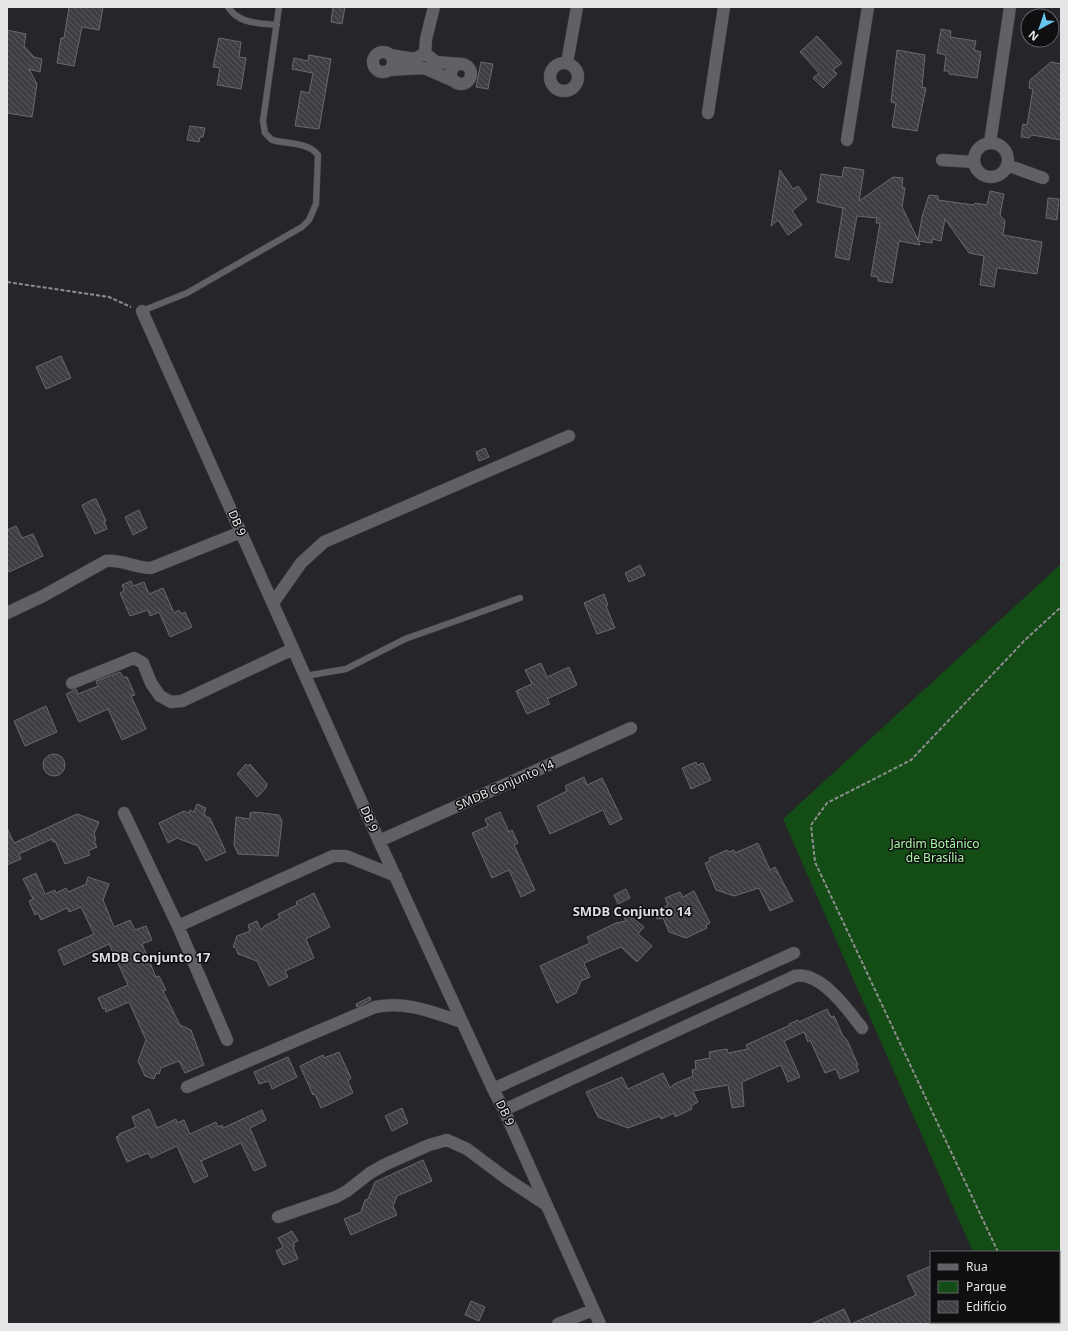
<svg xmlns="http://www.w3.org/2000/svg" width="1068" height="1331" font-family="'Noto Sans',sans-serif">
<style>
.green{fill:#134c14}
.building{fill:url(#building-back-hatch);stroke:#6a696f}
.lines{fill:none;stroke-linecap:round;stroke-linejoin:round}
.lane-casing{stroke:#424246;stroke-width:7}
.street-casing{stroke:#424246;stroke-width:13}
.path{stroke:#8e8d91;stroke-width:2;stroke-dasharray:4 2;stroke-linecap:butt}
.lane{stroke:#616066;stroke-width:6}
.street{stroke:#616066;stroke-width:12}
.labels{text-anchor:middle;stroke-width:3;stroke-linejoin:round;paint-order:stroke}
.street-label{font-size:12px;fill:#e5e4e7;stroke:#0f0f11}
.park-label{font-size:12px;fill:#a8f7a3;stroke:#0f0f11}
.neighbourhood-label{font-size:13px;font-weight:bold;fill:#dedde3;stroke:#0f0f11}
</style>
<defs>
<pattern id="building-back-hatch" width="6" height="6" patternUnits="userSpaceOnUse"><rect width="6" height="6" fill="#3f3e43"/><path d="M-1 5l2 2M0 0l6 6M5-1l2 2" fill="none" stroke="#5b5a5e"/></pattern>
</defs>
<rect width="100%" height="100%" fill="#26252a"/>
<path class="green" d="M1061,564v760h-57l-1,-2h56v-70h-86l-190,-433z"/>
<path class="building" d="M69,7h34l-4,23 -17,-3 -8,39 -17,-3 4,-25h3z
M333,7h12l-3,17 -11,-2z
M941,29l10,2 -1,6 26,4 -2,9 7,2 -4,26 -28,-4v-3h-5l2,-16 -9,-2z
M7,30l19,4 -2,12 10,11 8,2 -2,13 -11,-3 8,15 -5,33 -25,-4z
M817,36l25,27 -9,7 4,4 -14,14 -10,-10 6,-5 -19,-21z
M219,38l22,4 -2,15 7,1 -5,31 -24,-4 3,-17 -7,-1z
M897,50l28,5 -3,32 4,1 -9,43 -25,-4 4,-24 -5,-1z
M309,55l22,4 -12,70 -24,-3 6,-35 8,2 4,-20 -21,-4 2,-11 14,3z
M481,62l12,2 -5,25 -12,-2z
M1051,62l10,2v76l-29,-5 -3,3 -8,-1 2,-13 4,1 6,-36 -4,-1 1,-8z
M190,126l15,2 -2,9h-3l-1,5 -12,-2z
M844,167l20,3 -5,31 34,-24 10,1 -1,9 3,1 -3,19 16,33 4,-23 7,-22 9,1v4l36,5 1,-2 12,2 3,-14 14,3 -4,21 5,6 -2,14 39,7 -5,32 -40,-6 -3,19 -14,-2 4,-29 -15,-3 -24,-34 -4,22 -9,-2v4l-14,-2 2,4 -21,-4 -7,42 -14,-2v-4l-7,-1 9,-53h-4l1,-5 -20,-2 -8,44 -14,-3 8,-49 -26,-6 4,-28 21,3z
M780,170l13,19 5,-3 9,13 -15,12 10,14 -14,10 -10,-15 -7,6z
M1048,198l11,1 -2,21 -11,-2z
M61,356l10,22 -25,11 -10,-22z
M485,448l4,9 -10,4 -3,-9z
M94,499h2l10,22h-2l3,8 -12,5 -13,-29z
M139,510l8,18 -14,7 -8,-18z
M16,526l6,12 11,-4 10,22 -34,16 -2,-6v-36z
M640,565l5,10 -16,7 -4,-9z
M131,581l2,5 11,-4 5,12 14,-6 11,25 5,-3 2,4 4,-2 7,15 -22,10 -11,-25 -9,4 -2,-6 -18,6 -10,-23 4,-2 -2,-6z
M604,594l4,11 -2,1 9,22 -18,6 -13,-31z
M541,663l6,14 22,-10 8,18 -30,14 3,5 -23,10 -11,-23 16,-7 -7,-14z
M120,672l3,5h4l8,18 -4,1 15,33 -24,11 -14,-31 -29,13 -13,-28 10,-5 2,5 20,-8 -2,-5z
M46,706l11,26 -32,14 -11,-25z
M43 765a11 11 0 1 1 22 0a11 11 0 1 1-22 0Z
M696,762l1,3 6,-2 8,17 -20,9 -9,-21z
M246,764l2,2 2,-2 17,20 -1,4 -9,9 -20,-23z
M584,777l3,8 15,-7 20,41 -12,6 -7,-15 -53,24 -13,-28 30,-15 -2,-5z
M197,804l9,4 -2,7 6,3 16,34 -20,9 -8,-15 -21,-8 -9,5 -9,-20 25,-12 5,2 1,-3 4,2z
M254,812l25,3 3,6 -4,35 -40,-2 -4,-9 2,-28 14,2v-6z
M500,812l9,20 3,-2 6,13 -4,2 21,45 -14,7 -12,-27 -17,8 -20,-45 16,-7 -3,-7z
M77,814l22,8 -5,12 2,6 -2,1 3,6 -9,4 2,4 -25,9 -10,-23 -2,1 -1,-3 -33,15 2,5 -14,6v-37l7,15z
M758,843l12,27 5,-3 18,34 -23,10 -11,-23 -25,8 -18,-6 -11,-27 5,-2 -1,-3 18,-8 2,2 5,-2 1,3z
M36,873l9,21 10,-4 1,3 10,-5 2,4 18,-8 2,-7 21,7 -6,16 11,27 16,-7 5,10 11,-4 6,14 -10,4 14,33 3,-1 7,14 -3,1 17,34 11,5 13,35 -19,8 -6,-12 -18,7 -2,6 -3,-1 -2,6 -9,-3 -7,-15 8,-21 -17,-38 -23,10 -1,-4 -2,1 -5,-11 30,-13 -19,-41 -45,21 -6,-15 36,-16 -13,-27 -12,5 -2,-4 -26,12 -3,-7 -3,2 -6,-14 4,-2 -10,-20z
M626,889l4,9 -12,6 -4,-9z
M694,891l16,32 -4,2 1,3 -21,10 -17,-6 -6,-14 -6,1 -3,-7 14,-7 -3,-7 15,-6 3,5z
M314,893l16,34 -24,12 8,19 -29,13 3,6 -19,9 -12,-25 -19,-7 -2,-6 -3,-1 4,-11 13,-5 -2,-6 9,-4 4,9 3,-4 16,-8 -2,-4 19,-9 -1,-3z
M620,908l24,19 -6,7 14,12 -15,16 -16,-15 -37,16 6,14 -9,4 -5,12 -19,10 -17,-37 50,-23 -3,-6 29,-14 10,-2z
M370,997l1,3 -14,7 -1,-3z
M827,1009l4,8 3,-1 9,20 4,4 11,25 -2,1 3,5 -19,8 -4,-10 -11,4 -15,-33 -2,2 -4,-10 -20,9 16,36 -12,5 -7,-17 -39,17 2,24 -12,2 -4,-23 -35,6 5,11 -7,4 1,3 -17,8 -1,-4 -13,6 -1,-3 -32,12 -30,-11 -12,-25 36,-15 6,12 35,-16 7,15 4,-4 19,-8 -1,-6 4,-1 -1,-8 15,-3 -1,-6 18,-3 1,4 20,-4 -2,-4 44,-20 -1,-1 9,-4 1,2z
M339,1052l12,26 -3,3 5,12 -32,15 -6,-14 -2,1 -13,-29 23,-11 1,3z
M288,1057l9,20 -25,12 -3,-8 -10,3 -5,-12z
M402,1108l6,15 -16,8 -7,-15z
M149,1109l8,19 19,-9 1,4 7,-3 6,14 26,-12 2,5 4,-2 1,3 39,-18 4,10 -16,8 16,38 -12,5 -13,-28 -40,18 7,15 -14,7 -17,-37 -26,12 -3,-5 -21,9 -11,-25 3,-1v-2l17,-7 -4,-10z
M423,1160l9,21 -35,15 -4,10 4,9 -46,20 -7,-16 17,-7 4,-12 3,-1 7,-17z
M292,1231l6,10 -5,2 2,3 -2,1 5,12 -15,6 -7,-14 7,-4 -5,-9z
M931,1266v58h-120l33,-15 7,15 65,-29 -9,-19z
M471,1301l14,6 -6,14 -14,-6z"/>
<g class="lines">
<defs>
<path id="lane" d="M228,7c11,17 30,16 49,18
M142,311l45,-18 115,-66 7,-7 7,-16 2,-49c-10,-13 -31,-11 -46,-15l-7,-7 -2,-12 16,-114
M305,676l41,-7 59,-30 115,-41"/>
<path id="street" d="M373 62a10 10 0 1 1 20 0a10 10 0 1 1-20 0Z
M425,53l11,9 26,2
M390,55l25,4 10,-6 1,-14 8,-32
M550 77a14 14 0 1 1 28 0a14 14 0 1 1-28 0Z
M567,63l10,-56
M451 74a10 10 0 1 1 20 0a10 10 0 1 1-20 0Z
M389,70l35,-2 32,14
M708,113l16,-106
M847,140l21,-133
M990,143l20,-136
M974 160a17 17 0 1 1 34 0a17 17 0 1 1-34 0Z
M942,160l32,2
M1007,165l36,13
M142,311l237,530 114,248 11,21 96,214
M273,603l28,-40 23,-21 245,-106
M7,613l36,-17 63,-35c15,-2 29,7 45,7l90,-36
M72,683l62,-25 9,5 8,20 9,13 11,6 11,-1 111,-52
M124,813l54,113
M379,841l252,-113
M227,1040l-49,-114 155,-70h13l50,20
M187,1087l188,-80c32,-6 57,5 87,15
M493,1089l301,-136
M504,1110l291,-134c26,-5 53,34 67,52
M278,1217l58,-20 11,-6 23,-18 14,-8 45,-20 18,-5 20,9 40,30 38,25
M558,1324l35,-14"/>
</defs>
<use href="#lane" class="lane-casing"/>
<use href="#street" class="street-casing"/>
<path class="path" d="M7,282l102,15 22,10
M998,1252l-183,-390 -4,-37 16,-22 84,-43 114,-120 36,-33
M1031,1322l1,2"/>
<use href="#lane" class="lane"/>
<use href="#street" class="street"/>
</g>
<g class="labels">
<g class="street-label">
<text transform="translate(237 523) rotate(66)" y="4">DB 9</text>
<text transform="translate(505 785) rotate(-24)" y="4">SMDB Conjunto 14</text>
<text transform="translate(369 819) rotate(66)" y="4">DB 9</text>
<text transform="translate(505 1113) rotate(64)" y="4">DB 9</text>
</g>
<g class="park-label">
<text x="935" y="848">Jardim Botânico<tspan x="935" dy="14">de Brasília</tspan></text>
</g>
<g class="neighbourhood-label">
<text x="632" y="916">SMDB Conjunto 14</text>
<text x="151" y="962">SMDB Conjunto 17</text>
</g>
</g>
<rect width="1068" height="1331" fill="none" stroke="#e5e4e7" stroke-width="16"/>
<rect x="930" y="1251" width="130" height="72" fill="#0f0f11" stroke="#656467"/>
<rect x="938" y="1264" width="20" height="6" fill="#616066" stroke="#656467"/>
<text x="966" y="1271" font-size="12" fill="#e5e4e7">Rua</text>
<rect x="938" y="1281" width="20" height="12" fill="#134c14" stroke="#656467"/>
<text x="966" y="1291" font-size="12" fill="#e5e4e7">Parque</text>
<rect x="938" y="1301" width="20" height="12" fill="url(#building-back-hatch)" stroke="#656467"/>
<text x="966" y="1311" font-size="12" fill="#e5e4e7">Edifício</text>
<g transform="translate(1040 28) rotate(220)"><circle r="19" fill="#0f0f11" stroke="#656467"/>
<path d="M0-3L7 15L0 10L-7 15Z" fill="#67c4ef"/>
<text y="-6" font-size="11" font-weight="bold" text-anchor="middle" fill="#e5e4e7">N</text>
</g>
</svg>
